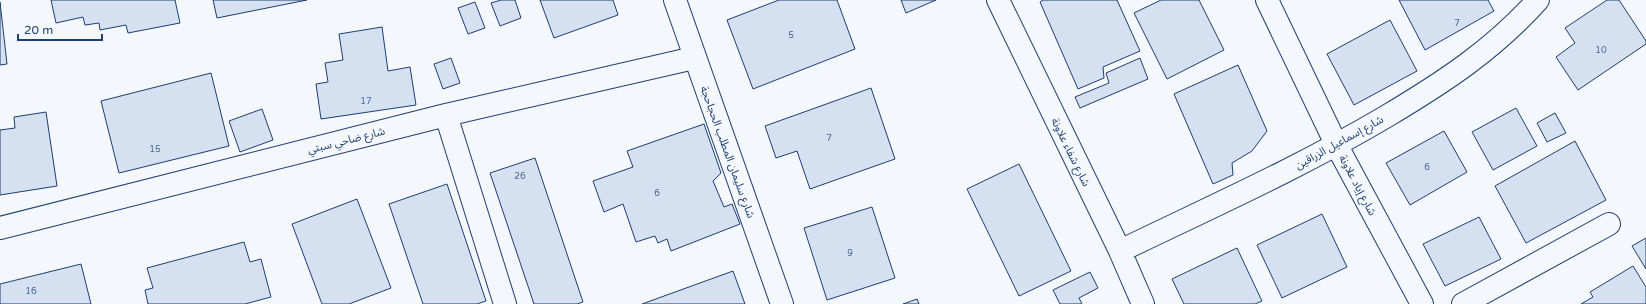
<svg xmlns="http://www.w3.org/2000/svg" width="1646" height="304" font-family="'Varela Round','Noto Sans Arabic',sans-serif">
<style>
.building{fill:#d5e0f0;stroke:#1d3f73}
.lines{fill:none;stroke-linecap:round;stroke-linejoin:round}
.minor-casing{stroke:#1d3f73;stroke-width:24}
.minor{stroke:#f4f7fb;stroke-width:22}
.labels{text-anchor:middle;stroke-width:3;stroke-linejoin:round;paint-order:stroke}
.number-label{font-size:9px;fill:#4b6792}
.street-label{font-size:11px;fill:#1d3f73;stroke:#f4f7fb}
</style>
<rect width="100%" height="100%" fill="#f4f7fb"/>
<path class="building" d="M51,0h124l5,23 -52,10 -2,-8 -26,5 -1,-7 -14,2 -2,-8 -27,6z
M213,0h94l-90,18z
M501,0h14l6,18 -21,8 -9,-23z
M540,0h73l5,15 -64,23z
M779,0h58l18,49 -102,40 -26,-69z
M901,0h35l-30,13z
M1043,0h74l23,51 -37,16 1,11 -26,11 -38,-87z
M1161,0h38l25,50 -57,29 -33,-66z
M1399,0h89l6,11 -69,39z
M1607,0h12l27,41v3l-68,46 -22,-33 19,-14 -10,-15z
M0,2l7,62 -7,1z
M475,2l10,26 -17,6 -10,-26z
M1390,20l27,51 -63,34 -27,-51z
M382,27l6,44 22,-4 6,38 -95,14 -5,-35 12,-2 -3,-19 18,-3 -4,-26z
M451,58l9,25 -17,6 -9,-25z
M1140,58l8,21 -68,29 -5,-11 34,-14 -3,-10z
M1238,65l29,66 -15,20 -20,12 1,12 -20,9 -39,-90z
M211,73l18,73 -110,27 -18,-72z
M871,88l24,71 -85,30 -13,-38 -21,7 -11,-32z
M1516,108l21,38 -44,24 -21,-38z
M262,109l11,31 -33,12 -11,-31z
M46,112l11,74 -57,9v-65l15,-2 -1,-11z
M1555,113l11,20 -19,9 -10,-19z
M704,124l17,49 -8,8 11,26 8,-3 8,20 -69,27 -4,-12 -9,4 -3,-7 -19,6 -13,-38 -19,8 -11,-31 40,-14 -6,-16z
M1444,131l23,41 -57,33 -24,-42z
M1575,141l31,59 -80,43 -31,-57z
M535,158l48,144 -6,2h-43l-44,-131z
M1019,164l52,107 -52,25 -52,-107z
M447,184l39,117 -9,3h-54l-34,-100z
M357,199l34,89 -42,16h-27l-30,-80z
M872,207l23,71 -68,22 -23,-72z
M1322,214l25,53 -65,31 -25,-53z
M1479,217l22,42 -56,27 -22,-42z
M1646,238v31l-14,-23z
M244,242l6,20 11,-3 10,38 -26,7h-97l-3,-14 8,-2 -6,-20z
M1237,248l25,53 -7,3h-71l-12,-25z
M81,264l10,40h-91v-20z
M1633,266l13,21v17h-65l12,-7 -3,-5z
M733,271l12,33h-103z
M1090,272l8,16 -19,10 3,6h-22l-7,-14z
M917,299l2,5h-16z"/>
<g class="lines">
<defs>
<path id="minor" d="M675,0l107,304
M998,0l122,251 23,53
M1267,0l70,146 85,158
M446,115l59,189
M0,228l446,-113 248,-57
M1120,251c89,-43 181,-84 267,-135 57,-34 106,-66 151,-116
M1463,304l146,-80"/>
</defs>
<use href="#minor" class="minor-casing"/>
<use href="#minor" class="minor"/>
</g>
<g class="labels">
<g class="number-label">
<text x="1457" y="26">7</text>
<text x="791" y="38">5</text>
<text x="1601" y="53">10</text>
<text x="366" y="104">17</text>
<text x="829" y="141">7</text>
<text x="155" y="152">15</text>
<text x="1427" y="170">6</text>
<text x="520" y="179">26</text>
<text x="657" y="196">6</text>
<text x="850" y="256">9</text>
<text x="31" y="294">16</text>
</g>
<g class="street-label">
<text transform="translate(346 140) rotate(-14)" y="4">شارع ضاحي سبتي</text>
<text transform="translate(1339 142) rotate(-29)" y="4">شارع إسماعيل الزراقين</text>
<text transform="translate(728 152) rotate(70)" y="4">شارع سليمان المطلب الحجاحجة</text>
<text transform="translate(1071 152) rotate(64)" y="4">شارع شفاء علاونة</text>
<text transform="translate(1358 185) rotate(62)" y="4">شارع إياد علاونة</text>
</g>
</g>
<path d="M18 34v6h84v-6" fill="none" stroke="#1d3f73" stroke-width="2"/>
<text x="24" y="34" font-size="12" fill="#1d3f73" stroke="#f4f7fb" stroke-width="3" paint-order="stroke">20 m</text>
</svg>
